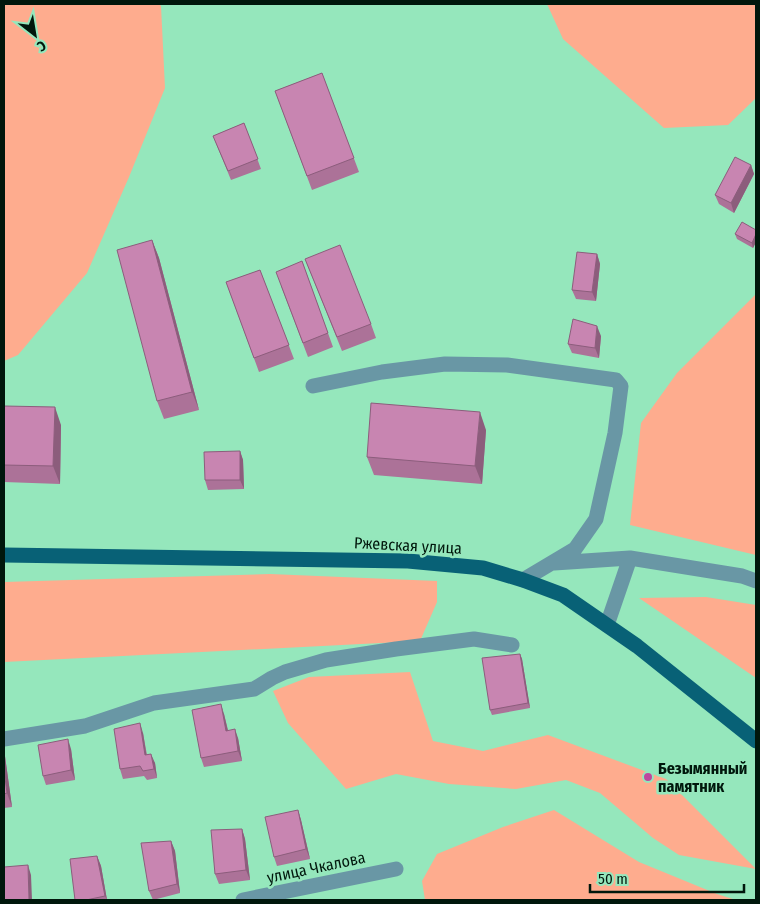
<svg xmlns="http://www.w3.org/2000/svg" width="760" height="904" font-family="'Fira Sans Condensed',sans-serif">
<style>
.green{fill:#feac8e}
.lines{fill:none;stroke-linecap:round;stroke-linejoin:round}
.minor{stroke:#6997a5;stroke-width:15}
.major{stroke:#086176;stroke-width:15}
.wall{fill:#ac7298}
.shaded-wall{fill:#8c5d7c}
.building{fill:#c885b1;stroke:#8c5d7c}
.poi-dot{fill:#be479d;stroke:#95e7bc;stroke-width:2}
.labels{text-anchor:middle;stroke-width:5;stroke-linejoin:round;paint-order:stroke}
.street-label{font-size:16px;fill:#00170c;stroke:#95e7bc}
.poi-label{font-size:16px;font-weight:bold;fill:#00170c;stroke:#95e7bc;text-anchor:start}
</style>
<rect width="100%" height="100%" fill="#95e7bc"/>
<path class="green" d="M4,4h155l2,2 4,82 -36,89 -42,96 -69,82 -14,6z
M547,4h209v94l-28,27 -64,3 -101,-89z
M756,294v261l-126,-30 11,-102 36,-50z
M270,574l167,7v21l-17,39 -416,21v-80z
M706,597l50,8v73l-117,-80z
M410,672l23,69 50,10 65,-16 118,44 90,90 -77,-14 -26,-17 -53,-45 -34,-13 -50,9 -67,-5 -53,-10 -50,15 -58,-66 -15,-32 36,-14z
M554,810l85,52 78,32 19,6h-311l-3,-19 15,-27 66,-27z"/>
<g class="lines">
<path class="minor" d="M313,386l69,-14 63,-8 62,1 109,15 5,6 -6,47 -19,86 -21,30 -52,31
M554,563l76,-5 112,18 14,5
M607,625l23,-67
M4,739l81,-13 69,-23 100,-14 18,-11 13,-6 41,-12 70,-11 78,-10 38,6
M243,900l153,-31"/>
<path class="major" d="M4,555l404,6 75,7 40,12 40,15 74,51 119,95"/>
</g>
<path class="wall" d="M322,73l37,99 -47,18 -37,-99z
M244,123l17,46 -30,11 -18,-44z
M751,165l3,9 -20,39 -15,-9 -4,-9z
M756,230v12l-3,6 -16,-9 -2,-5z
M152,240l7,18 40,152 -35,9 -7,-18z
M597,254l3,10 -4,37 -20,-2 -4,-9z
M305,259l66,65 5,14 -34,13z
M302,261l31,86 -25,10 -27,-71z
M260,270l34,89 -35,13 -33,-90z
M601,336l-2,22 -27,-5 -4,-9z
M4,406l57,19 -1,59 -56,-2z
M486,430l-4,54 -108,-9 -7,-18z
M240,451l3,9 1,29 -36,1 -3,-10z
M520,654l2,5 8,49 -38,7 -2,-5z
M224,714l4,16 10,8 4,23 -38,6 -3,-9z
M143,733l4,22 8,8 2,15 -10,2 -3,-4 -21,3 -3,-10z
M4,749l8,58 -8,1z
M71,749l4,31 -29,5 -3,-9z
M298,810l3,10 9,39 -33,7 -3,-9z
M242,829l3,10 5,41 -31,4 -4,-10z
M171,841l4,10 5,42 -27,7 -4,-9z
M97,856l4,10 6,34h-32z"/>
<path class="shaded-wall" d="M751,165l3,9 -20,39 -3,-10z
M756,234v8l-3,6 -1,-5z
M152,240l7,18 40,152 -7,-18z
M597,254l3,10 -4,37 -4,-9z
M597,326l4,10 -2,22 -4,-10z
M55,407l6,18 -1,59 -7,-18z
M480,412l6,18 -4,54 -7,-18z
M240,451l3,9 1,29 -4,-9z
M520,654l2,5 8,49 -2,-5z
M221,704l3,10 6,26 -4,-9z
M140,723l3,10 5,32 -3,-10z
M235,729l3,9 4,23 -4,-10z
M68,739l3,10 4,31 -4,-10z
M4,749l8,58 -5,-14 -3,-23z
M151,754l4,9 2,15 -3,-9z
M298,810l3,10 9,39 -4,-10z
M242,829l3,10 5,41 -4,-10z
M171,841l4,10 5,42 -3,-9z
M97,856l4,10 6,34 -2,-4z
M28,865l3,10 1,25h-3z"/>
<path class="building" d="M322,73l32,85 -47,18 -32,-85z
M244,123l14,36 -30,12 -15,-35z
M735,157l16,8 -20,38 -16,-8z
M742,222l14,8v4l-4,9 -17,-9z
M152,240l40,152 -35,9 -40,-151z
M340,245l31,79 -34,13 -32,-78z
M577,252l20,2 -5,38 -20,-2z
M302,261l26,72 -25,10 -27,-71z
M260,270l29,75 -35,13 -28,-76z
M573,319l24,7 -2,22 -27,-4z
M371,403l109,9 -5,54 -108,-9z
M4,406l51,1 -2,59 -49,-1z
M240,451v29h-35l-1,-28z
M520,654l8,49 -38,7 -8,-52z
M221,704l5,27 9,-2 3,22 -37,7 -9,-48z
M140,723l5,32 6,-1 3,15 -11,2 -3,-5 -20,3 -6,-40z
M68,739l3,31 -28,6 -5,-31z
M4,770l3,23 -3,1z
M298,810l8,39 -32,8 -9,-40z
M242,829l4,41 -31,4 -4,-44z
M171,841l6,43 -28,7 -8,-48z
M97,856l8,40 -19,4h-11l-5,-41z
M28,865l1,35h-25v-33z"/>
<circle class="poi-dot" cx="648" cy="777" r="5"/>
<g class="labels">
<g class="street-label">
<text transform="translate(408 545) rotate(3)" y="6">Ржевская улица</text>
<text transform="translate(316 867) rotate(-12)" y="6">улица Чкалова</text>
</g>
<g class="poi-label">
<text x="658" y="774">Безымянный<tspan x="658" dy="18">памятник</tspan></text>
</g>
</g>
<rect width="760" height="904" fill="none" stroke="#00170c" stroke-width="10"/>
<g transform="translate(35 35) rotate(149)" stroke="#95e7bc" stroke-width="4" paint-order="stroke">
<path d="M0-4L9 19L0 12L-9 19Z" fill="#00170c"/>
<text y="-8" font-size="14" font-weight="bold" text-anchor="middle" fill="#00170c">С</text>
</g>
<path d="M590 884v8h154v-8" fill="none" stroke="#00170c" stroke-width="2.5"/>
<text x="598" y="884" font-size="15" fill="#00170c" stroke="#95e7bc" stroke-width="4" paint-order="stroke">50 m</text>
</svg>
